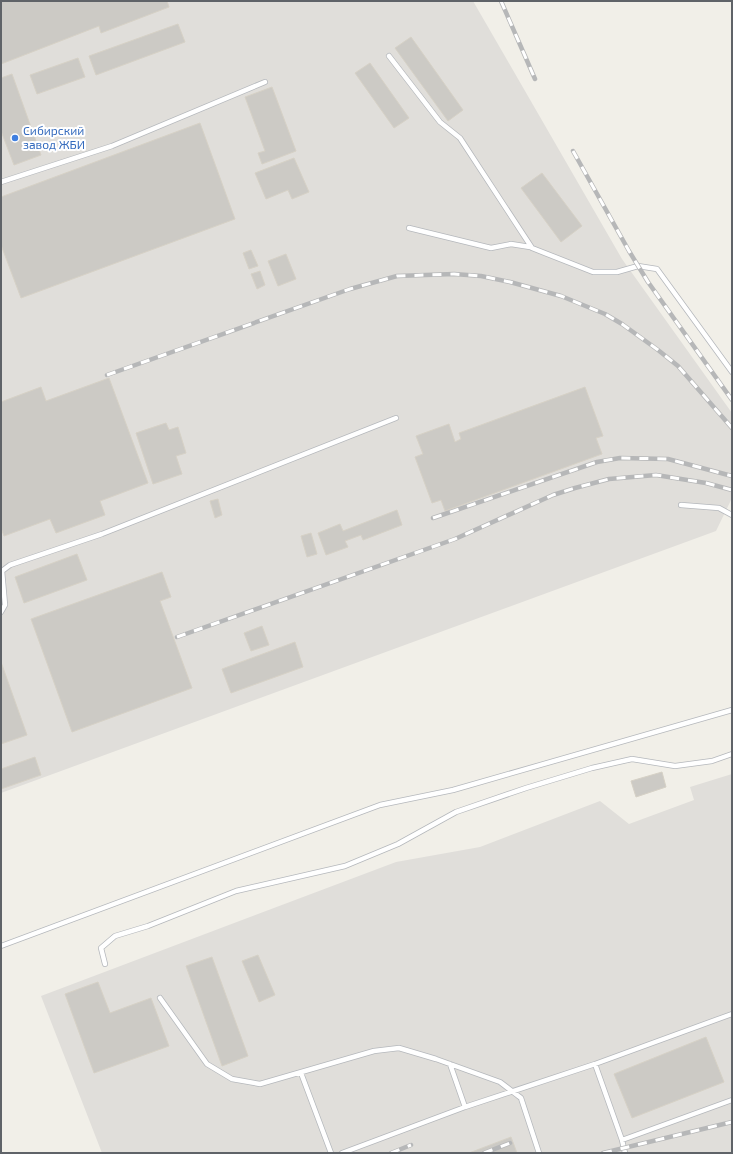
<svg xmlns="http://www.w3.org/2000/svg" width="733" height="1154" font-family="'Exo 2',sans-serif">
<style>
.industrial{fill:#e0deda}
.building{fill:#cccac5;stroke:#d6d1c6}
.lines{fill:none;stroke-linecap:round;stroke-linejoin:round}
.lane-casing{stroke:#b5b8bc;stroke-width:6}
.lane{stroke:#fff;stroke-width:4.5}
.rail-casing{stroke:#b6b7b8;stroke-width:4.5}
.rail{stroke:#fff;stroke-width:3;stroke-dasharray:9;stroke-linecap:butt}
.shop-dot{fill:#3f7fe0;stroke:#fff;stroke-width:1.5}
.labels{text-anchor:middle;stroke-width:4;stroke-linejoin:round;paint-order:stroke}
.shop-label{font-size:12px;fill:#366cbe;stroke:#fff;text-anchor:start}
</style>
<rect width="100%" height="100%" fill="#f1efe8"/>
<path class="industrial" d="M1,1h472l149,258 110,154v85l-16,33 -715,262z
M732,774v379h-630l-61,-157 355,-134 84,-15 120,-46 29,23 65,-24 -4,-13z"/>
<path class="building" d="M1,1h166l2,6 -68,26 -2,-7 -98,38z
M178,24l7,18 -89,33 -7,-19z
M411,37l52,73 -15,11 -53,-73z
M78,58l7,19 -48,17 -7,-19z
M370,63l39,55 -15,10 -39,-55z
M12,74l29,81 -27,10 -13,-34v-53z
M272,87l24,64 -34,13 -4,-11 7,-2 -20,-54z
M200,123l35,96 -214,79 -20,-53v-48z
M294,158l15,34 -17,7 -4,-9 -22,9 -11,-26z
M542,173l40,53 -21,16 -40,-54z
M251,250l7,16 -9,3 -6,-16z
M286,254l10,25 -18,7 -10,-25z
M260,271l5,14 -8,4 -6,-15z
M109,378l39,105 -48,18 5,14 -49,18 -6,-14 -46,17 -3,-8v-126l40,-15 5,14z
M585,387l18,49 -7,2 6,16 -157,57 -4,-11 -9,3 -17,-46 8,-3 -7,-18 33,-12 6,18 6,-3 -2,-6z
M166,423l3,7 9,-3 8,26 -10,3 6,18 -29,10 -17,-51z
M218,499l4,16 -7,3 -5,-17z
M397,510l5,15 -39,15 -2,-5 -16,6 3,6 -22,8 -8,-22 22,-9 3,7z
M311,533l6,21 -10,3 -6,-21z
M77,554l10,26 -63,23 -9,-26z
M162,572l9,25 -11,4 32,87 -120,44 -41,-113z
M262,626l7,19 -18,6 -7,-18z
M295,642l8,25 -72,26 -9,-24z
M1,662l26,73 -26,9z
M35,757l6,18 -40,14v-20z
M662,772l4,15 -30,10 -5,-16z
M258,955l17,40 -16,7 -17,-41z
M212,957l36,99 -26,10 -36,-100z
M98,982l12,31 41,-15 18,48 -75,27 -29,-79z
M706,1037l18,45 -92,36 -18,-44z
M511,1137l6,16h-48z"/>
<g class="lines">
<defs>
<path id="lane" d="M389,56l51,66 20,16 72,110 61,24h24l21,-6 19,3 75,103
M1,182l111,-36 153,-64
M409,228l82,20 20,-4 19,3
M681,505l38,3 13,7
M1,612l4,-7 -3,-34 8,-6 92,-31 294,-116
M1,946l379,-141 73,-15 279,-80
M105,964l-4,-16 14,-12 33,-10 88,-35 109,-25 53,-22 58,-32 70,-24 66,-20 40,-9 43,7 37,-5 20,-7
M160,998l47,66 25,15 28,5 114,-33 25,-3 37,11 64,23 21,16 18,55
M450,1064l15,43
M595,1064l27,76 3,13
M301,1073l30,80
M622,1140l110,-40
M342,1153l123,-46 130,-43 137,-50"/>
</defs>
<use href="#lane" class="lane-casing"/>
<use href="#lane" class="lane"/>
<defs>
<path id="rail" d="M501,1l34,78
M573,151l56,100 19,31 84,118
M107,375l243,-86 47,-13 57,-2 27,2 29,6 51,14 44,18 17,10 36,26 20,16 54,62
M433,518l164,-56 23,-4 48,1 64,17
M177,637l278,-98 98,-44 22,-7 34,-9 47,-4 50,8 26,7
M391,1153l20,-8
M484,1153l26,-10
M603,1153l129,-31"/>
</defs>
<use href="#rail" class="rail-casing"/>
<use href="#rail" class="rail"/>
</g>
<circle class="shop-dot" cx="15" cy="138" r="4"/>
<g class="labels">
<g class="shop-label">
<text x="23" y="135">Сибирский<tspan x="23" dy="14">завод ЖБИ</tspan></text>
</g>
</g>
<rect width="733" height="1154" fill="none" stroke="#5f6368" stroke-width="4"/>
</svg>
